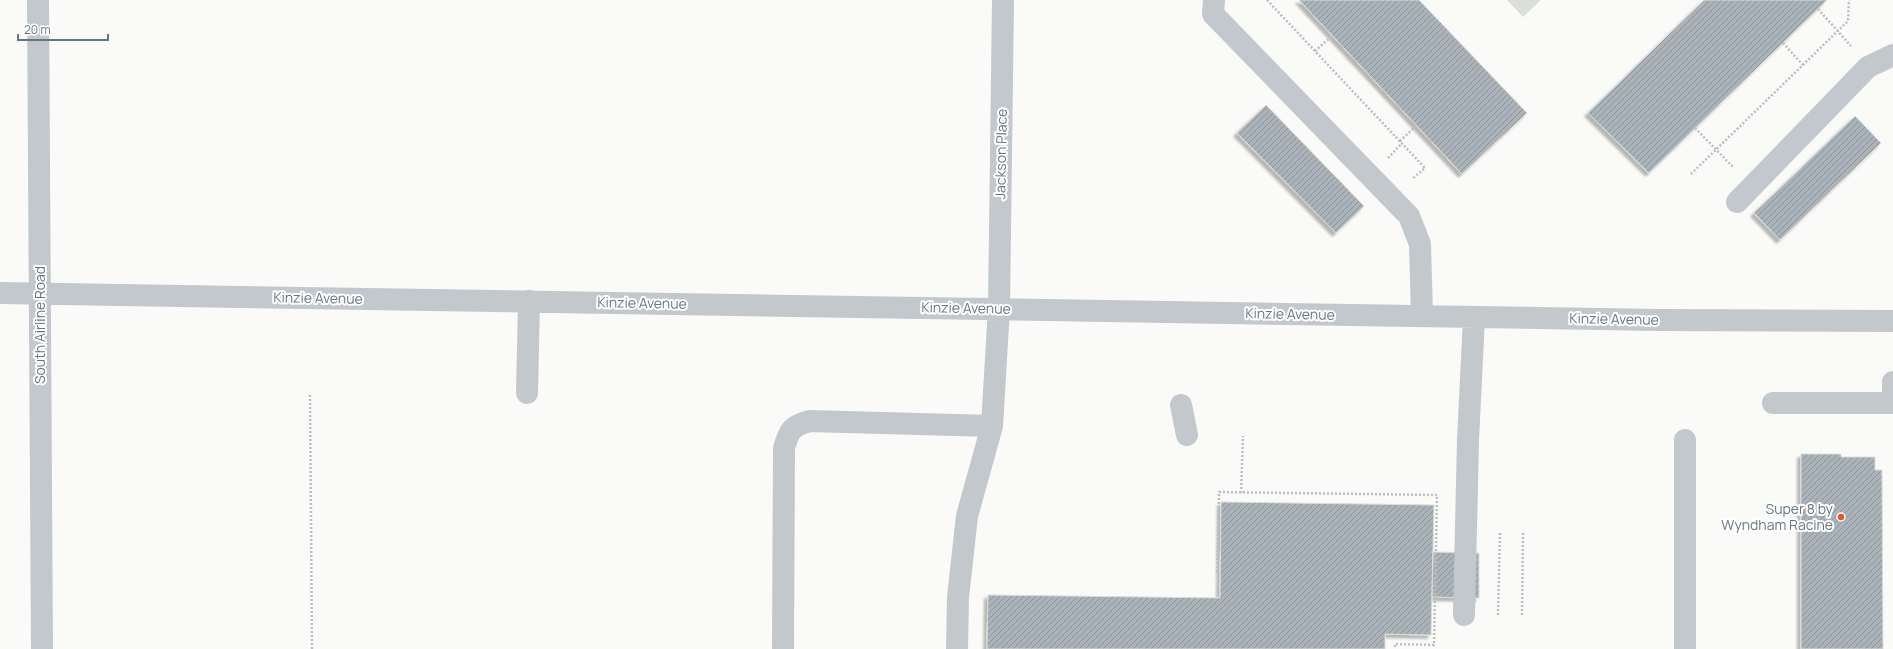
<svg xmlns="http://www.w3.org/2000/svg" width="1893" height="649" font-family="Manrope,sans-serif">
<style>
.pitch{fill:#dadfd7}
.building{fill:url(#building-hatch);stroke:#dcdcda;filter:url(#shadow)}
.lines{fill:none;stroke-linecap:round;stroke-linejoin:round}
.path{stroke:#bbbfc2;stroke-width:2.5;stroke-dasharray:2 2;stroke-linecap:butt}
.minor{stroke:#c3c8cc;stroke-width:22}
.poi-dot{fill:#e4572e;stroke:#fff;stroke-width:1.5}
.labels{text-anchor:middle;stroke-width:4;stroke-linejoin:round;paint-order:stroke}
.street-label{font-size:14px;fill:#657683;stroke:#fff}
.poi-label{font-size:14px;fill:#657683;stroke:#fff;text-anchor:end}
</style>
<defs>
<pattern id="building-hatch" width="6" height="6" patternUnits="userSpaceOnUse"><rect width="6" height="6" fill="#aab3b9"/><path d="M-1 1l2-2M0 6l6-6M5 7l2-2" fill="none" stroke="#8e969c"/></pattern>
<filter id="shadow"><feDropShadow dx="-3.5" dy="3.5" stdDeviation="1" flood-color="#0004"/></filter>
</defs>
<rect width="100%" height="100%" fill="#fafaf8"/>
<path class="pitch" d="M1507,0h34l-18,17z"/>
<path class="building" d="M1299,0h120l108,113 -65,61z
M1704,0h123l-178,173 -61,-60z
M1266,105l98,101 -28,27 -99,-100z
M1855,116l26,27 -101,97 -26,-27z
M1801,454h40v3h34v13h7l1,179h-82z
M1221,502l213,3 -3,130 -46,-1v15h-398l1,-54 232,3z
M1433,552l46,1v45l-47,-1z"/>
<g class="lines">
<path class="path" d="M1267,0l158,168 -13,11
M1818,9l33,37
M1783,43l20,22
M1315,51l17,-15
M1695,128l39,40
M1400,141l17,-16
M1388,158l14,-15
M1691,174l157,-153 1,-21
M310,395l2,254
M1241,493l2,-57
M1217,572l2,-80 218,3 -3,150 -39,-1v5
M1498,615l2,-83
M1522,615l1,-83"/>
<path class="minor" d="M38,0l4,649
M1214,0l-1,14 196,202 11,28 2,72
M1737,202l131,-135 25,-12
M0,293l1659,27 234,1
M527,393l2,-92
M1773,403h120
M1893,403v-21
M1181,405l6,30
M1685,440v209
M1464,615l4,-175 6,-123
M783,649l1,-201c5,-17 7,-22 26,-27l182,5
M957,649l1,-52 9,-81 25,-90 7,-118 4,-308"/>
</g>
<circle class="poi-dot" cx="1841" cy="517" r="4"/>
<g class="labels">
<g class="street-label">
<text transform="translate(1001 154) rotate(-89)" y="5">Jackson Place</text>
<text transform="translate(318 298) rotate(1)" y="5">Kinzie Avenue</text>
<text transform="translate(642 303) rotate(1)" y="5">Kinzie Avenue</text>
<text transform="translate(966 308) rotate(1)" y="5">Kinzie Avenue</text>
<text transform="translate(1290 314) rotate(1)" y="5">Kinzie Avenue</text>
<text transform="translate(1614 319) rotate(1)" y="5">Kinzie Avenue</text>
<text transform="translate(40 325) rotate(-90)" y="5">South Airline Road</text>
</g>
<g class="poi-label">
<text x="1833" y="514">Super 8 by<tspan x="1833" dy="16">Wyndham Racine</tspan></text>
</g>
</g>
<path d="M18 34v6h90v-6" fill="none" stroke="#657683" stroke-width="2"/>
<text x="24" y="34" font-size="12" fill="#657683" stroke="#ffffff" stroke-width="3" paint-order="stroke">20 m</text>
</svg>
